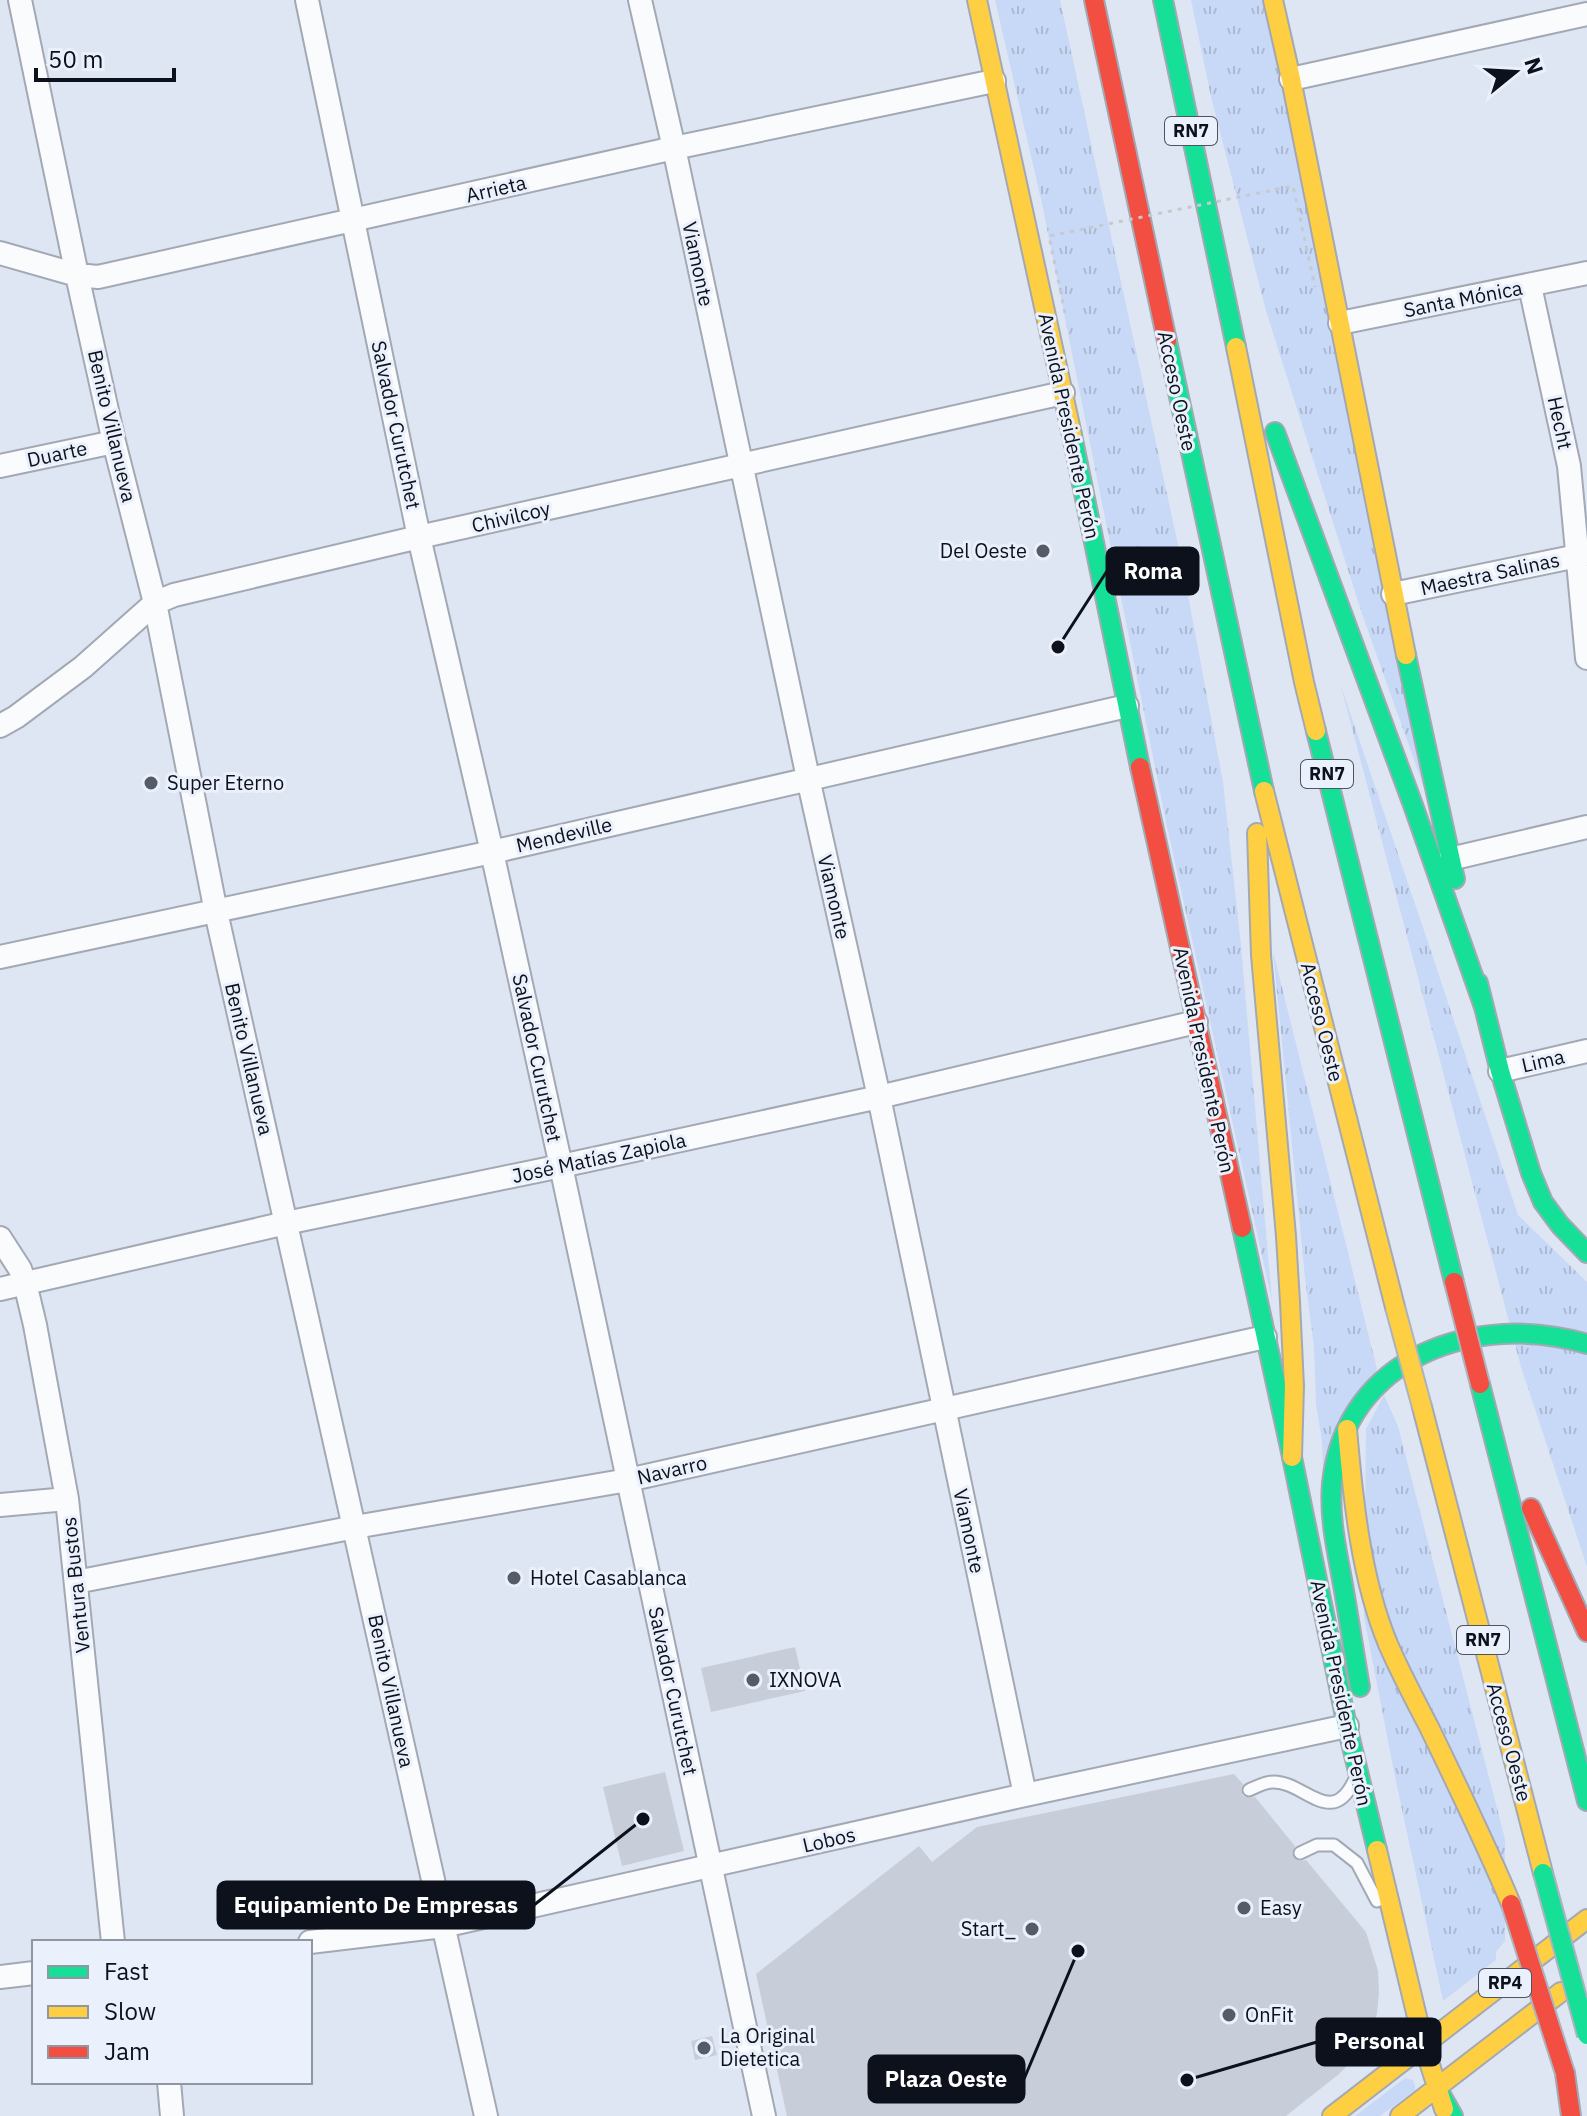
<svg xmlns="http://www.w3.org/2000/svg" width="1587" height="2116" font-family="'IBM Plex Sans',sans-serif">
<style>
.grass{fill:url(#grass-tufts)}
.park{fill:#c8d9f7}
.building{fill:#c7ced9}
.lines{fill:none;stroke-linecap:round;stroke-linejoin:round}
.lane-casing{stroke:#a3a9b4;stroke-width:15}
.street-casing{stroke:#a3a9b4;stroke-width:26}
.fast-casing{stroke:#a3a9b4;stroke-width:22}
.slow-casing{stroke:#a3a9b4;stroke-width:22}
.jam-casing{stroke:#a3a9b4;stroke-width:22}
.lane{stroke:#fafbfd;stroke-width:11}
.street{stroke:#fafbfd;stroke-width:22}
.fast{stroke:#16e098;stroke-width:18}
.slow{stroke:#ffcf43;stroke-width:18}
.jam{stroke:#f24e42;stroke-width:18}
.fast-bridge-casing{stroke:#adb3be;stroke-width:22;stroke-linecap:butt}
.slow-bridge-casing{stroke:#adb3be;stroke-width:22;stroke-linecap:butt}
.jam-bridge-casing{stroke:#adb3be;stroke-width:22;stroke-linecap:butt}
.path-bridge{stroke:#c7c9ce;stroke-width:3;stroke-dasharray:4 6;stroke-linecap:butt}
.fast-bridge{stroke:#16e098;stroke-width:18}
.slow-bridge{stroke:#ffcf43;stroke-width:18}
.jam-bridge{stroke:#f24e42;stroke-width:18}
.poi-dot{fill:#565c67;stroke:#eaf0fc;stroke-width:3}
.labels{text-anchor:middle;stroke-width:6;stroke-linejoin:round;paint-order:stroke}
.shield{fill:#eaf0fc;stroke:#4f545e;stroke-width:2}
.shield-label{font-size:18px;font-weight:bold;fill:#0c111b}
.street-label{font-size:20px;fill:#0c111b;stroke:#eaf0fc}
.poi-label{font-size:20px;fill:#0c111b;stroke:#eaf0fc;text-anchor:start}
.leader{fill:none;stroke:#0c111b;stroke-width:3}
.callout-dot{fill:#0c111b;stroke:#eaf0fc;stroke-width:3}
.callout{fill:#0c111b;stroke:#0c111b;stroke-width:3}
.callout-label{font-size:22px;text-anchor:middle;font-weight:bold;fill:#fff}
</style>
<defs>
<pattern id="grass-tufts" width="24" height="20" patternUnits="userSpaceOnUse" patternTransform="scale(2)"><rect width="24" height="20" fill="#c8d9f7"/><path d="M3 7l-1-3M5 7V3M7 7l1-3M15 17l-1-3M17 17v-4M19 17l1-3" fill="none" stroke="#abb9d3"/></pattern>
</defs>
<rect width="100%" height="100%" fill="#dfe6f3"/>
<path class="grass" d="M995,0h65l122,563 41,219 18,163 31,356 -106,-479 -124,-618z
M1191,0h73l171,819 -73,-205 -96,-303 -55,-214z
M1340,683l91,268 87,264 69,67v285l-66,-200z
M1273,951l104,418 -54,101 -1,-29 -6,-36 -2,-58 -9,-69z
M1384,1395l14,31 107,413v102l-9,11v8l-53,41 -49,-229 -30,-155 2,-188z"/>
<path class="park" d="M1405,2078l8,2 2,5v5l-35,26h-25z"/>
<path class="building" d="M795,1647l10,44 -94,21 -10,-44z
M665,1772l19,79 -62,15 -19,-79z
M1234,1774l9,10 -2,6 2,6 6,2 6,-1 40,49 -3,7 3,6 5,2 6,-1 60,72 12,39 1,21 -2,22 -8,21 -9,18 -21,21 -53,42h-499l-31,-142 163,-128 13,16 45,-35z
M712,2036l5,19 -22,5 -4,-19z"/>
<g class="lines">
<defs>
<path id="lane" d="M1249,1790c7,-3 16,-8 24,-8 31,-1 58,47 81,-1
M1300,1853l17,-8h17l23,18 20,38"/>
<path id="street" d="M20,0l57,275 37,167 41,161 61,309 270,1204
M307,0l112,537 73,315 69,314 203,950
M640,0l34,148 134,630 71,319 146,698
M1291,79l296,-65
M0,253l77,22 21,2 576,-129 320,-67
M1530,286l39,180 18,192
M1340,323l247,-50
M0,466l114,-24
M1393,594l194,-40
M0,726l16,-9 67,-50 72,-64 19,-8 245,-58 644,-144
M1450,859l137,-32
M0,957l492,-105 635,-146
M1500,1071l87,-20
M0,1238l20,31 5,14 10,42 32,174 46,443
M0,1289l286,-66 275,-57 318,-69 317,-75
M0,1505l67,-6
M76,1582l279,-55 273,-47 637,-143
M310,1942l133,-16 582,-131 322,-69
M0,1977l34,-4
M169,2082l3,34"/>
<path id="fast" d="M1163,0l73,347
M1167,341l97,450
M1275,432l138,373 71,202
M1072,435l68,332
M1406,655l49,224
M1316,731l138,551
M1478,983l22,88 31,102 12,29 17,23 27,28
M1242,1228l50,229 55,269 30,124
M1480,1384l107,417
M1360,1687c-6,-34 -11,-68 -17,-102 -6,-34 -14,-67 -11,-102 13,-127 146,-172 255,-139
M1437,2088l16,28"/>
<path id="slow" d="M977,0l95,435
M1273,0l18,79 115,576
M1236,347l68,335 12,49
M1264,791l131,516
M1257,833l4,122 25,281 4,66 4,84 -2,71
M1422,1407l121,466
M1347,1429c6,70 14,150 41,215 12,28 27,56 41,83 28,58 57,117 82,177
M1377,1850l47,196 20,63
M1332,2116l255,-197
M1400,2116l161,-124"/>
<path id="jam" d="M1094,0l73,341
M1140,767l102,461
M1531,1508l56,124
M1565,2073l6,43"/>
</defs>
<use href="#lane" class="lane-casing"/>
<use href="#street" class="street-casing"/>
<use href="#fast" class="fast-casing"/>
<use href="#slow" class="slow-casing"/>
<use href="#jam" class="jam-casing"/>
<use href="#lane" class="lane"/>
<use href="#street" class="street"/>
<use href="#fast" class="fast"/>
<use href="#slow" class="slow"/>
<use href="#jam" class="jam"/>
<defs>
<path id="fast-bridge" d="M1543,1873l44,162"/>
<path id="slow-bridge" d="M1395,1307l27,100"/>
<path id="jam-bridge" d="M1454,1282l26,102
M1511,1904l54,169"/>
</defs>
<use href="#fast-bridge" class="fast-bridge-casing"/>
<use href="#slow-bridge" class="slow-bridge-casing"/>
<use href="#jam-bridge" class="jam-bridge-casing"/>
<path class="path-bridge" d="M1065,313l-16,-77 244,-50 22,101"/>
<use href="#fast-bridge" class="fast-bridge"/>
<use href="#slow-bridge" class="slow-bridge"/>
<use href="#jam-bridge" class="jam-bridge"/>
</g>
<g class="poi-dot">
<circle cx="1043" cy="551" r="8"/>
<circle cx="151" cy="783" r="8"/>
<circle cx="514" cy="1578" r="8"/>
<circle cx="753" cy="1680" r="8"/>
<circle cx="1244" cy="1908" r="8"/>
<circle cx="1032" cy="1929" r="8"/>
<circle cx="1229" cy="2015" r="8"/>
<circle cx="704" cy="2048" r="8"/>
</g>
<g class="labels">
<g class="shield">
<rect x="1165" y="117" width="52" height="28" rx="6"/>
<rect x="1301" y="760" width="52" height="28" rx="6"/>
<rect x="1457" y="1626" width="52" height="28" rx="6"/>
<rect x="1479" y="1969" width="52" height="28" rx="6"/>
</g>
<g class="shield-label">
<text x="1191" y="137">RN7</text>
<text x="1327" y="780">RN7</text>
<text x="1483" y="1646">RN7</text>
<text x="1505" y="1989">RP4</text>
</g>
<g class="street-label">
<text transform="translate(496 189) rotate(-13)" y="7">Arrieta</text>
<text transform="translate(698 264) rotate(78)" y="7">Viamonte</text>
<text transform="translate(1463 299) rotate(-11)" y="7">Santa Mónica</text>
<text transform="translate(1177 391) rotate(78)" y="7">Acceso Oeste</text>
<text transform="translate(1560 423) rotate(78)" y="7">Hecht</text>
<text transform="translate(396 425) rotate(78)" y="7">Salvador Curutchet</text>
<text transform="translate(112 426) rotate(77)" y="7">Benito Villanueva</text>
<text transform="translate(1069 426) rotate(78)" y="7">Avenida Presidente Perón</text>
<text transform="translate(57 454) rotate(-12)" y="7">Duarte</text>
<text transform="translate(511 517) rotate(-13)" y="7">Chivilcoy</text>
<text transform="translate(1490 574) rotate(-12)" y="7">Maestra Salinas</text>
<text transform="translate(564 835) rotate(-13)" y="7">Mendeville</text>
<text transform="translate(834 897) rotate(77)" y="7">Viamonte</text>
<text transform="translate(1322 1022) rotate(76)" y="7">Acceso Oeste</text>
<text transform="translate(537 1058) rotate(78)" y="7">Salvador Curutchet</text>
<text transform="translate(249 1059) rotate(77)" y="7">Benito Villanueva</text>
<text transform="translate(1204 1060) rotate(78)" y="7">Avenida Presidente Perón</text>
<text transform="translate(1543 1061) rotate(-13)" y="7">Lima</text>
<text transform="translate(599 1158) rotate(-12)" y="7">José Matías Zapiola</text>
<text transform="translate(672 1470) rotate(-13)" y="7">Navarro</text>
<text transform="translate(969 1531) rotate(78)" y="7">Viamonte</text>
<text transform="translate(76 1585) rotate(-96)" y="7">Ventura Bustos</text>
<text transform="translate(391 1691) rotate(78)" y="7">Benito Villanueva</text>
<text transform="translate(673 1691) rotate(78)" y="7">Salvador Curutchet</text>
<text transform="translate(1341 1693) rotate(78)" y="7">Avenida Presidente Perón</text>
<text transform="translate(1509 1742) rotate(75)" y="7">Acceso Oeste</text>
<text transform="translate(829 1840) rotate(-13)" y="7">Lobos</text>
</g>
<g class="poi-label">
<text x="1027" y="558" text-anchor="end">Del Oeste</text>
<text x="167" y="790">Super Eterno</text>
<text x="530" y="1585">Hotel Casablanca</text>
<text x="769" y="1687">IXNOVA</text>
<text x="1260" y="1915">Easy</text>
<text x="1016" y="1936" text-anchor="end">Start_</text>
<text x="1245" y="2022">OnFit</text>
<text x="720" y="2043">La Original<tspan x="720" dy="23">Dietetica</tspan></text>
</g>
</g>
<path class="leader" d="M1058 647L1107 571M643 1819L534 1905M1187 2080L1317 2042M1078 1951L1024 2079"/>
<g class="callout-dot">
<circle cx="1058" cy="647" r="8"/>
<circle cx="643" cy="1819" r="8"/>
<circle cx="1187" cy="2080" r="8"/>
<circle cx="1078" cy="1951" r="8"/>
</g>
<g class="callout">
<rect x="1107" y="548" width="91" height="46" rx="8"/>
<rect x="218" y="1882" width="316" height="46" rx="8"/>
<rect x="1317" y="2019" width="123" height="46" rx="8"/>
<rect x="869" y="2056" width="155" height="46" rx="8"/>
</g>
<g class="callout-label">
<text x="1153" y="579">Roma</text>
<text x="376" y="1913">Equipamiento De Empresas</text>
<text x="1379" y="2049">Personal</text>
<text x="946" y="2087">Plaza Oeste</text>
</g>
<rect x="32" y="1940" width="280" height="144" fill="#eaf0fc" stroke="#9197a2" stroke-width="2"/>
<rect x="48" y="1966" width="40" height="12" fill="#16e098" stroke="#9197a2" stroke-width="2"/>
<text x="104" y="1980" font-size="24" fill="#0c111b">Fast</text>
<rect x="48" y="2006" width="40" height="12" fill="#ffcf43" stroke="#9197a2" stroke-width="2"/>
<text x="104" y="2020" font-size="24" fill="#0c111b">Slow</text>
<rect x="48" y="2046" width="40" height="12" fill="#f24e42" stroke="#9197a2" stroke-width="2"/>
<text x="104" y="2060" font-size="24" fill="#0c111b">Jam</text>
<g transform="translate(1515 72) rotate(72)" stroke="#eaf0fc" stroke-width="6" paint-order="stroke">
<path d="M0-6L14 30L0 20L-14 30Z" fill="#0c111b"/>
<text y="-12" font-size="22" font-weight="bold" text-anchor="middle" fill="#0c111b">N</text>
</g>
<path d="M36 68v12h138v-12" fill="none" stroke="#0c111b" stroke-width="4"/>
<text x="48" y="68" font-size="24" fill="#0c111b" stroke="#eaf0fc" stroke-width="6" paint-order="stroke">50 m</text>
</svg>
